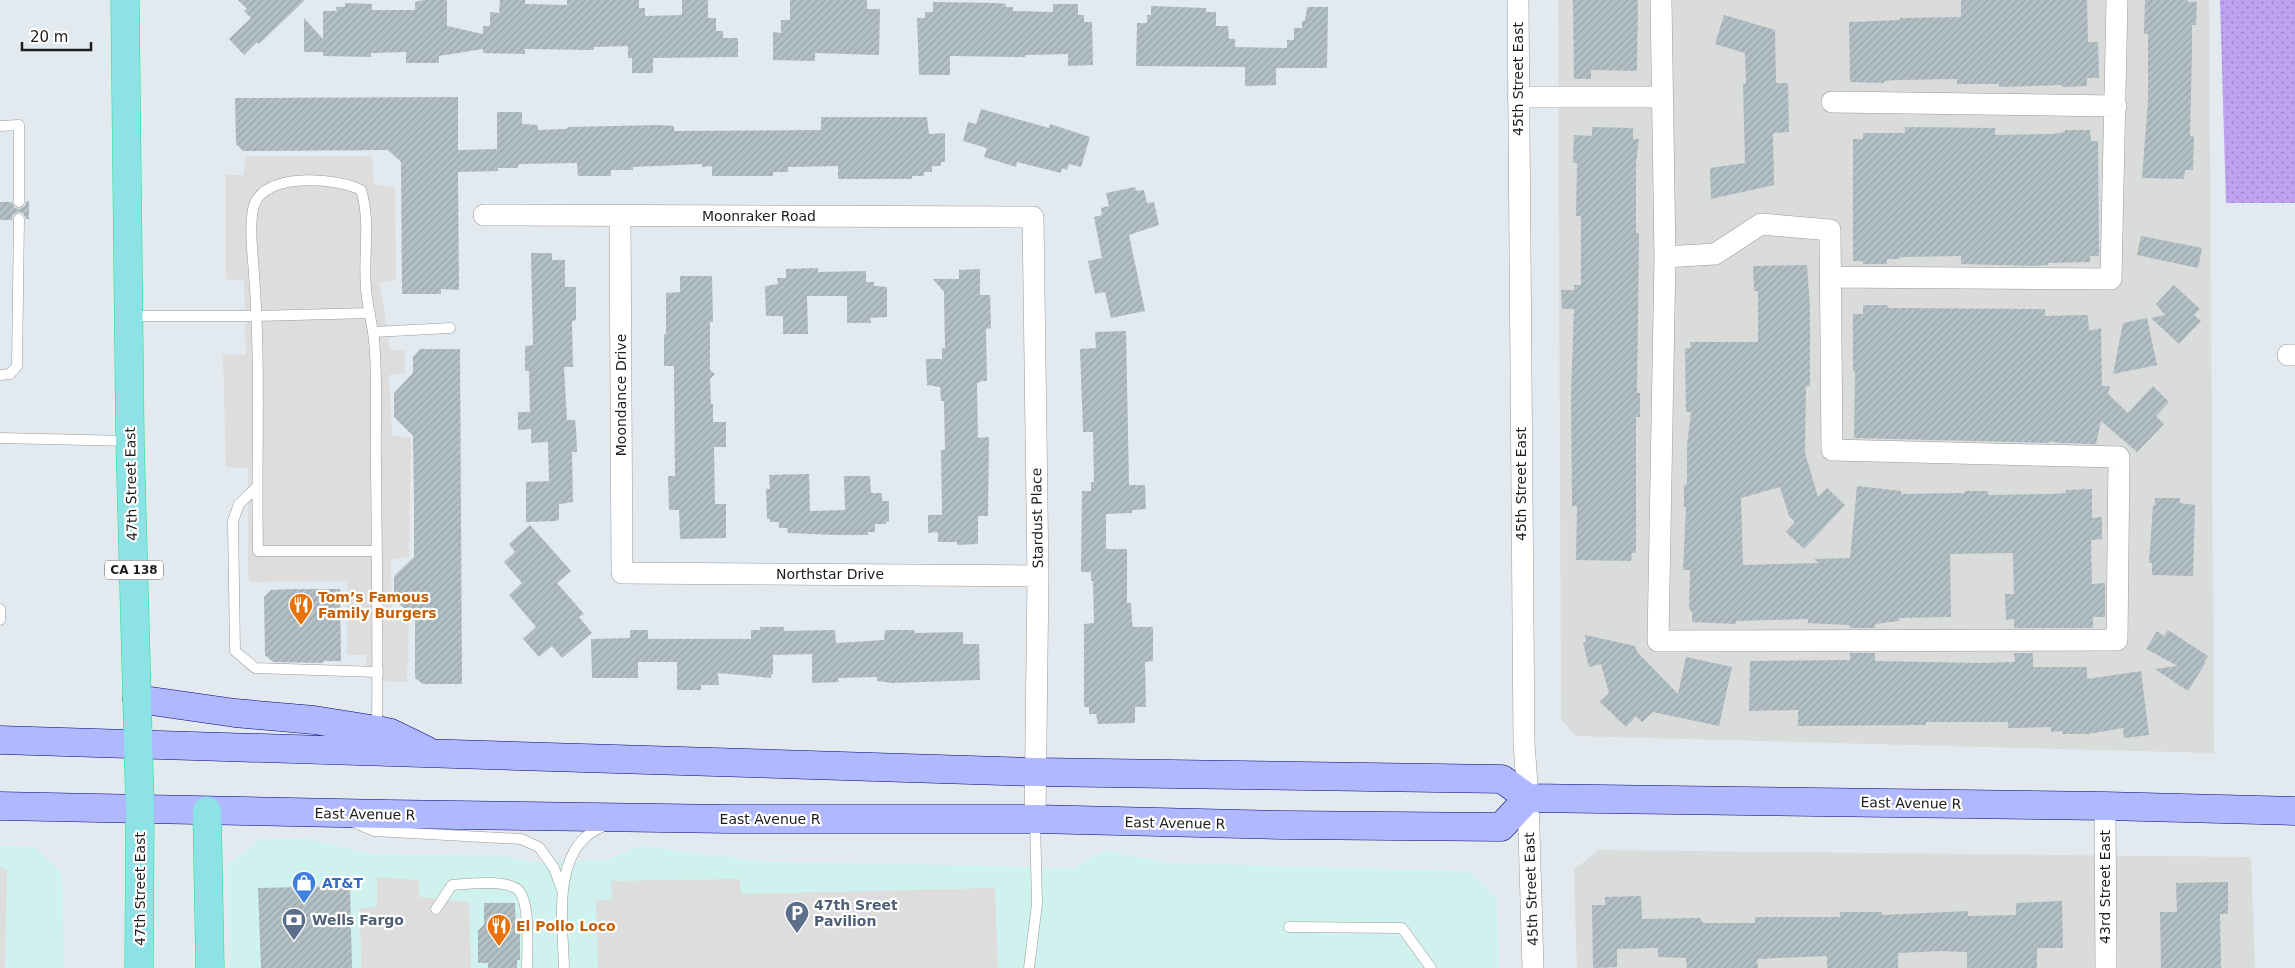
<svg xmlns="http://www.w3.org/2000/svg" width="2295" height="968" font-family="'DejaVu Sans',sans-serif">
<style>
.residential{fill:#dadbdb}
.commercial{fill:#cff2ee}
.grass{fill:url(#grass-dots)}
.parking{fill:#ddd}
.building{fill:url(#building-hatch)}
.lines{fill:none;stroke-linecap:round;stroke-linejoin:round}
.service-casing{stroke:#9a9a9a;stroke-width:11}
.minor-casing{stroke:#9a9a9a;stroke-width:22}
.secondary-casing{stroke:#000578;stroke-width:29}
.trunk-casing{stroke:#13e97f;stroke-width:29}
.service{stroke:#fff;stroke-width:10}
.minor{stroke:#fff;stroke-width:21}
.secondary{stroke:#b0b8ff;stroke-width:28}
.trunk{stroke:#8ce2e4;stroke-width:28}
.labels{text-anchor:middle;stroke-width:4.5;stroke-linejoin:round;paint-order:stroke}
.shield{fill:#fff;stroke:#616161;stroke-width:1}
.shield-label{font-size:12px;font-weight:bold;fill:#1d1d1d}
.street-label{font-size:14px;fill:#1d1d1d;stroke:#fff}
.food-label{font-size:14px;font-weight:bold;fill:#c56008;stroke:#fff;text-anchor:start}
.shop-label{font-size:14px;font-weight:bold;fill:#366cbe;stroke:#fff;text-anchor:start}
.service-label{font-size:14px;font-weight:bold;fill:#4e5e75;stroke:#fff;text-anchor:start}
</style>
<defs>
<pattern id="grass-dots" width="8" height="8" patternUnits="userSpaceOnUse" patternTransform="scale(1.25)"><rect width="8" height="8" fill="#bea2ef"/><path d="M2 2h.1M6 6h.1" fill="none" stroke="#9a83c1" stroke-width="1.8" stroke-linecap="round"/></pattern>
<pattern id="building-hatch" width="6" height="6" patternUnits="userSpaceOnUse" patternTransform="scale(1.25)"><rect width="6" height="6" fill="#b2bfc4"/><path d="M-1 1l2-2M0 6l6-6M5 7l2-2" fill="none" stroke="#99a4a8"/></pattern>
</defs>
<rect width="100%" height="100%" fill="#e2e9ef"/>
<path class="residential" d="M1558,0h651l5,753 -638,-17 -15,-17z
M1599,850l652,7 4,111h-678l-3,-98z"/>
<path class="commercial" d="M260,839h48l65,15 130,2 28,6 75,-2 35,-14 127,16 244,4 60,3 33,-19 62,13 301,8 29,28 2,69h-1269l-3,-103z
M0,846l35,1 27,26 2,95h-64z"/>
<path class="grass" d="M2220,0h75v203h-69z"/>
<path class="parking" d="M245,156h127l2,29 21,2 1,93 -16,3 10,67 15,1v22l-16,2 3,60 19,3 -2,119 -18,2 1,59 17,4 -2,60h-16l-25,-4v-23h-19v-74l-97,1 -2,-4v-110l-22,-1 -3,-113 23,1 -2,-74 -18,-2v-104h18z
M0,866l7,4 -2,98h-5z
M377,877l41,3 2,17 49,5 2,66h-110l-1,-60 17,-1z
M740,879l1,15 254,-6 3,80h-400l-2,-68h16l-1,-19z"/>
<path class="building" d="M238,0h67l-46,44 -2,-2 -13,13 -15,-16 22,-21 -7,-7 3,-2z
M424,0h23v26l36,8v-8h7v-14l9,1 1,-13h25v4l42,1v-5h72v8h6v8l37,-1v-15h26v18h8v13h7v7h15v19l-85,1v15h-21v-15h-4v-12l-34,1v3l-69,-1v5l-42,-1v-4l-44,7v7h-33v-11l-35,1v4l-48,-1v-4h-19v-34l19,21v-28h14l-1,-4h9v-4l27,1v6h43v-8z
M790,0h77v9h13l-1,46 -64,-2v8l-42,-1v-28l8,1v-13h9z
M1573,0h65l-1,71 -46,-1v9h-17z
M1961,0h126l1,42h10l1,36h-12v8l-25,1v-2l-63,2v-3h-42v-5l-60,1 -13,1v2l-34,-1 -1,-60 51,-2v-2l61,-1z
M2145,0h43v2h9l-1,23h-4v27l-2,84h4l-1,34h-8l-1,9 -42,-1 6,-77v-67h-4z
M933,2l63,1 10,1 -1,3h8v4l40,1v-8h25v11h6v7h8l1,43 -25,1v-12l-43,1v2l-75,-1v19h-31l-2,-57h8v-6h8z
M1151,6l55,2v4h10v14h12l1,13h6v8l52,1v-8h7v-12h8v-7h3v-5h1l1,-9h21l-1,61h-51v17l-31,1v-19l-109,-1 1,-43h10v-8h4z
M1724,15l51,15 1,53h12l1,49 -16,1 1,52 -63,14 -1,-31 35,-5 -2,-79h3l-1,-31 -30,-9z
M458,97v53l39,-1v-37h25v12l16,1v5l28,-1 2,-2 92,-2 14,1v5l147,-1v-13h106l2,17 16,-1v29h-4v4h-9v6h-8v4h-12v3h-74v-13l-50,1v5h-15v4h-61v-10l-10,1v-3l-69,3v3h-22v6h-33l-1,-13 -58,1 -2,4h-19v3l-40,1 1,118 -18,-1v5h-39l-1,-132 -13,-12 -145,1 -7,-7 -1,-46z
M981,109l68,19 1,-4 40,13 -9,30 -12,-3 -2,6 -5,-2 -1,5 -44,-11 -1,5 -32,-10 3,-9 -24,-7 5,-19 8,2z
M1592,127l41,1v11h6l-3,25v69h3v10l-2,150h3v24h-4v136h-4l-1,8 -55,-1 1,-54h-5l-1,-112 3,-85h-12l-1,-19h13v-5h7v-69h-5l1,-53h-4l1,-28 18,1z
M1905,127l90,1v7l58,-1 12,-2v-2h25l1,11h7l1,115h-9v6l-42,1v2l-12,1 -75,-2v-8l-61,1v2h-13v5h-24v-3h-10v-122h10v-6h42z
M1135,187l1,4 8,-1 3,13 7,-1 5,23 -30,10 16,76 -34,7 -6,-26 -10,2 -7,-33 14,-3 -8,-41 8,-2 -1,-7 8,-2 -3,-13z
M26,201h3v18h-3l-3,-6 -4,-1 -6,3 -1,5h-12v-18h12l3,6 4,1 6,-3z
M2141,236l61,12 -4,20 -61,-13z
M531,253h21v7h13v27h11v33l-4,1 1,46h-9l3,53h8l1,9 1,23h-5l1,50 -14,2v15l-2,2 -31,1v-40l23,-1 -1,-39 -17,1v-14l-13,1v-18h12l-1,-41h-4v-25l8,-1z
M1807,265l3,42v79h-4l-1,67 13,44 9,-9 18,17 -41,44 -18,-17 9,-10 -6,-6 -9,-29 -39,11 2,67 76,-2 -5,-4 36,-1 7,-72 44,5v3l64,-1v-2h23v4l66,-1 12,-1v-3l26,-1v29l10,-1v22l-11,1 1,44 13,-1v34h-12v11h-79v-9l-8,1 -1,-26h9l-1,-41 -63,1 1,63 -52,1v3l-24,3v4h-25l-1,-3 -41,-2v-4l-72,2v3l-44,-2v-10l-3,-3 1,-39h-7l3,-63h-2v-21l3,-3v-37l4,-34h-5l-1,-64h6l-1,-6h68v-51h-4l-1,-25z
M818,268v4l48,-1v11h8v4l13,1v30l-17,1 1,5h-24v-27h-40l1,38h-25v-18h-17l-1,-30 13,-2 -1,-6h9v-9z
M980,269v26h10l1,33 -5,1 1,52h-7v2h-3l1,55 11,-1 -1,79h-10v28l-21,1v-3h-19v-10l-10,1v-18h14l-1,-65h4l-1,-49h-3l-1,-14 -13,-2 -1,-26h16v-11h3l-1,-56 -11,-13h26v-9z
M680,276h32l1,46h-3v48l5,4 -5,5 1,25h2v18h13v25h-12l1,57h11v34l-46,1 -1,-29h-10l-1,-34h7l-1,-110h-10v-32h2v-41l14,-1z
M2174,285l26,24 -6,6 7,6 -22,23 -28,-26 14,-3 -9,-11z
M1863,305h25v3l157,1v7l43,-1 1,16 12,-3 1,58h8l-2,8 20,19 25,-27 16,16 -13,14 8,8 -27,28 -36,-31 -5,23 -36,-1 -11,-2v2l-195,-5 1,-67h-2v-57h10z
M2147,318l10,47 -44,9 10,-51z
M1126,331l3,154h16l1,24 -14,1v3l-26,1v35h21v54h4l1,19 1,5h20v34l-8,1 1,45h-11v16l-37,1 -2,-10h-7v-7h-5v-83l10,-1 -1,-42h-2v-9h-10l1,-81h9v-9h3l-1,-50h-10l-3,-83 16,-1 -1,-16z
M420,349h40l2,335h-39l-8,-6v-59l-21,-20v-23l20,-19v-56l-1,-65 -19,-19v-24l19,-20v-16z
M809,474l1,37 35,-1 -1,-34h26l1,17h11v8h7v20l-3,1v2h-11v8h-7v3h-32l-48,-2 -1,-5h-8v-6h-9v-3h-3l-1,-30h4l-1,-14z
M2155,498h25v5l15,2 -2,71 -41,-1v-12h-3l4,-58h2z
M530,525l41,46 -14,12 27,31 -5,3 13,16 -30,25 -10,-12 -13,11 -16,-18 13,-12 -27,-32 13,-12 -18,-21 11,-10 -6,-8z
M292,589h48l1,72h-18v2l-50,-1 -8,-7 -1,-58 7,-7z
M760,627h24v4l51,-1 1,13 48,-3 1,-10h29l1,3 48,-1v12h16l1,36 -87,3 -16,-2v-4l-39,1 1,4 -27,1v-29l-39,1v19l-2,1v3l-53,-5 1,12h-18v5h-24v-28h-39v16h-46l-1,-39 39,-1v-8h18v9h103v-9h9z
M2168,630l40,26 -5,7 3,-1 -18,29 -33,-22 23,-3 -32,-17 11,-18 7,5z
M1585,635l50,11 2,6 41,42 8,-37 46,10 -13,59 -66,-14 -11,10 -6,-6 -10,11 -26,-25 9,-9 -8,-29 -12,3 -6,-24 3,-1z
M1850,653h25v8l104,2 36,-1 -1,-9h19v14h54v12l54,-8 8,64 -25,3 -1,-10 -35,6h-26v-3l-11,1v-5l-43,1v-6h-82v3l-128,1v-16l-49,1 1,-50 100,-1z
M2228,882v32h-8l1,54h-60l-1,-56h17l-1,-29z
M350,886l2,82h-91l-3,-80z
M1641,896l1,23 58,-1 3,5h52v-6h85v-5h42v3l86,-4v5l48,-1v-12l46,-2 1,47h-26v20h-70v-16l-26,-1 -43,2v15h-71v-12l-70,3 1,9h-71l-1,-10 -28,-1v-9l-41,1v18l-24,1 -1,-63h13v-8z
M484,903h31l1,31h4v26h-3v8h-29v-5h-10v-32l6,-7z"/>
<g class="lines">
<defs>
<path id="service" d="M0,126l19,-1v77
M131,316h125l114,-3
M373,332l77,-4
M0,375l10,-1 7,-8 2,-147
M0,438l129,3
M257,487l-18,17 -6,17 2,130 20,17 123,4
M377,551h-119c-2,-92 3,-185 -4,-277 -1,-18 -7,-60 3,-75 18,-26 80,-21 104,-9 10,31 2,65 5,98 1,17 6,34 8,52 4,42 1,86 2,128 1,87 2,174 1,261
M0,609v11
M355,823l19,8 147,8 18,8 15,21 8,22
M436,909l16,-24c16,-1 51,-6 65,4 14,10 10,62 10,79
M1289,927l113,1 29,40
M564,968c-1,-46 -14,-122 40,-142
M1029,968l8,-64 -2,-84"/>
<path id="minor" d="M1518,0l6,743 4,55 5,170
M1661,0l4,257 -7,384 459,-1 2,-183 -287,-7 -2,-220 -69,-6 -46,30 -50,3
M1518,97h145
M1832,102l284,4
M484,215l549,2 5,359 -3,243
M620,216l2,357 416,3
M1830,277l281,2 6,-279
M2288,355h7
M2105,806l1,162"/>
<path id="secondary" d="M137,699l98,14 79,7 63,10 14,3 35,17
M0,740l1036,32 466,7 26,19 577,8 190,5
M0,806l387,8 342,5h306l249,6 217,2 27,-29"/>
<path id="trunk" d="M125,0l5,441 10,369 -1,158
M207,811l3,157"/>
</defs>
<use href="#service" class="service-casing"/>
<use href="#minor" class="minor-casing"/>
<use href="#secondary" class="secondary-casing"/>
<use href="#trunk" class="trunk-casing"/>
<use href="#service" class="service"/>
<use href="#minor" class="minor"/>
<use href="#secondary" class="secondary"/>
<use href="#trunk" class="trunk"/>
</g>
<defs>
<symbol id="restaurant-pin" viewBox="-11 -11 22 30"><path d="M0 17L-7.5 6A9.5 9.5 0 1 1 7.5 6Z" fill="#e8710a" stroke="#fff"/><path d="M-5-6h1v4h1v-4h1v4h1v-4h1v5L-1.5 .5V6h-2V.5L-5-1ZM5-6V6H3V1.5H1.5Q1.5-4 5-6Z" fill="#fff"/></symbol>
<symbol id="shop-pin" viewBox="-11 -11 22 30"><path d="M0 17L-7.5 6A9.5 9.5 0 1 1 7.5 6Z" fill="#3f7fe0" stroke="#fff"/><path d="M-5-2.5h2.3a2.7 3.5 0 0 1 5.4 0H5L5.5 6h-11ZM-1.5-2.5h3a1.5 2.3 0 0 0-3 0Z" fill="#fff"/></symbol>
<symbol id="parking-pin" viewBox="-11 -11 22 30"><path d="M0 17L-7.5 6A9.5 9.5 0 1 1 7.5 6Z" fill="#5c6f8a" stroke="#fff"/><path d="M-3.5-5.5H1a3.5 3.5 0 0 1 0 7H-1V5.5H-3.5ZM-1-3.4V-.6H.8a1.4 1.4 0 0 0 0-2.8Z" fill="#fff"/></symbol>
<symbol id="bank-pin" viewBox="-11 -11 22 30"><path d="M0 17L-7.5 6A9.5 9.5 0 1 1 7.5 6Z" fill="#5c6f8a" stroke="#fff"/><path d="M-6-4H6V4H-6ZM0-2.3a2.3 2.3 0 1 0 0 4.6a2.3 2.3 0 1 0 0-4.6Z" fill="#fff"/></symbol>
</defs>
<g fill-rule="evenodd">
<use href="#restaurant-pin" x="287" y="591" width="28" height="38"/>
<use href="#shop-pin" x="290" y="869" width="28" height="38"/>
<use href="#parking-pin" x="783" y="899" width="28" height="38"/>
<use href="#bank-pin" x="280" y="906" width="28" height="38"/>
<use href="#restaurant-pin" x="485" y="912" width="28" height="38"/>
</g>
<g class="labels">
<rect class="shield" x="105" y="560.5" width="58" height="19" rx="4"/>
<g class="shield-label">
<text x="134" y="574">CA 138</text>
</g>
<g class="street-label">
<text transform="translate(1518 79) rotate(-90)" y="5">45th Street East</text>
<text x="759" y="221">Moonraker Road</text>
<text transform="translate(621 395) rotate(-90)" y="5">Moondance Drive</text>
<text transform="translate(131 484) rotate(-91)" y="5">47th Street East</text>
<text transform="translate(1521 484) rotate(-90)" y="5">45th Street East</text>
<text transform="translate(1037 518) rotate(-91)" y="5">Stardust Place</text>
<text x="830" y="579">Northstar Drive</text>
<text transform="translate(1911 803) rotate(1)" y="5">East Avenue R</text>
<text transform="translate(365 814) rotate(1)" y="5">East Avenue R</text>
<text x="770" y="824">East Avenue R</text>
<text transform="translate(1175 823) rotate(1)" y="5">East Avenue R</text>
<text transform="translate(2105 887) rotate(-90)" y="5">43rd Street East</text>
<text transform="translate(140 889) rotate(-90)" y="5">47th Street East</text>
<text transform="translate(1531 889) rotate(-92)" y="5">45th Street East</text>
</g>
<g class="food-label">
<text x="318" y="602">Tom’s Famous<tspan x="318" dy="16">Family Burgers</tspan></text>
<text x="516" y="931">El Pollo Loco</text>
</g>
<g class="shop-label">
<text x="322" y="888">AT&amp;T</text>
</g>
<g class="service-label">
<text x="814" y="910">47th Sreet<tspan x="814" dy="16">Pavilion</tspan></text>
<text x="312" y="925">Wells Fargo</text>
</g>
</g>
<path d="M22 42v8h69v-8" fill="none" stroke="#1d1d1d" stroke-width="2.5"/>
<text x="30" y="42" font-size="15" fill="#1d1d1d" stroke="#ffffff" stroke-width="4" paint-order="stroke">20 m</text>
</svg>
